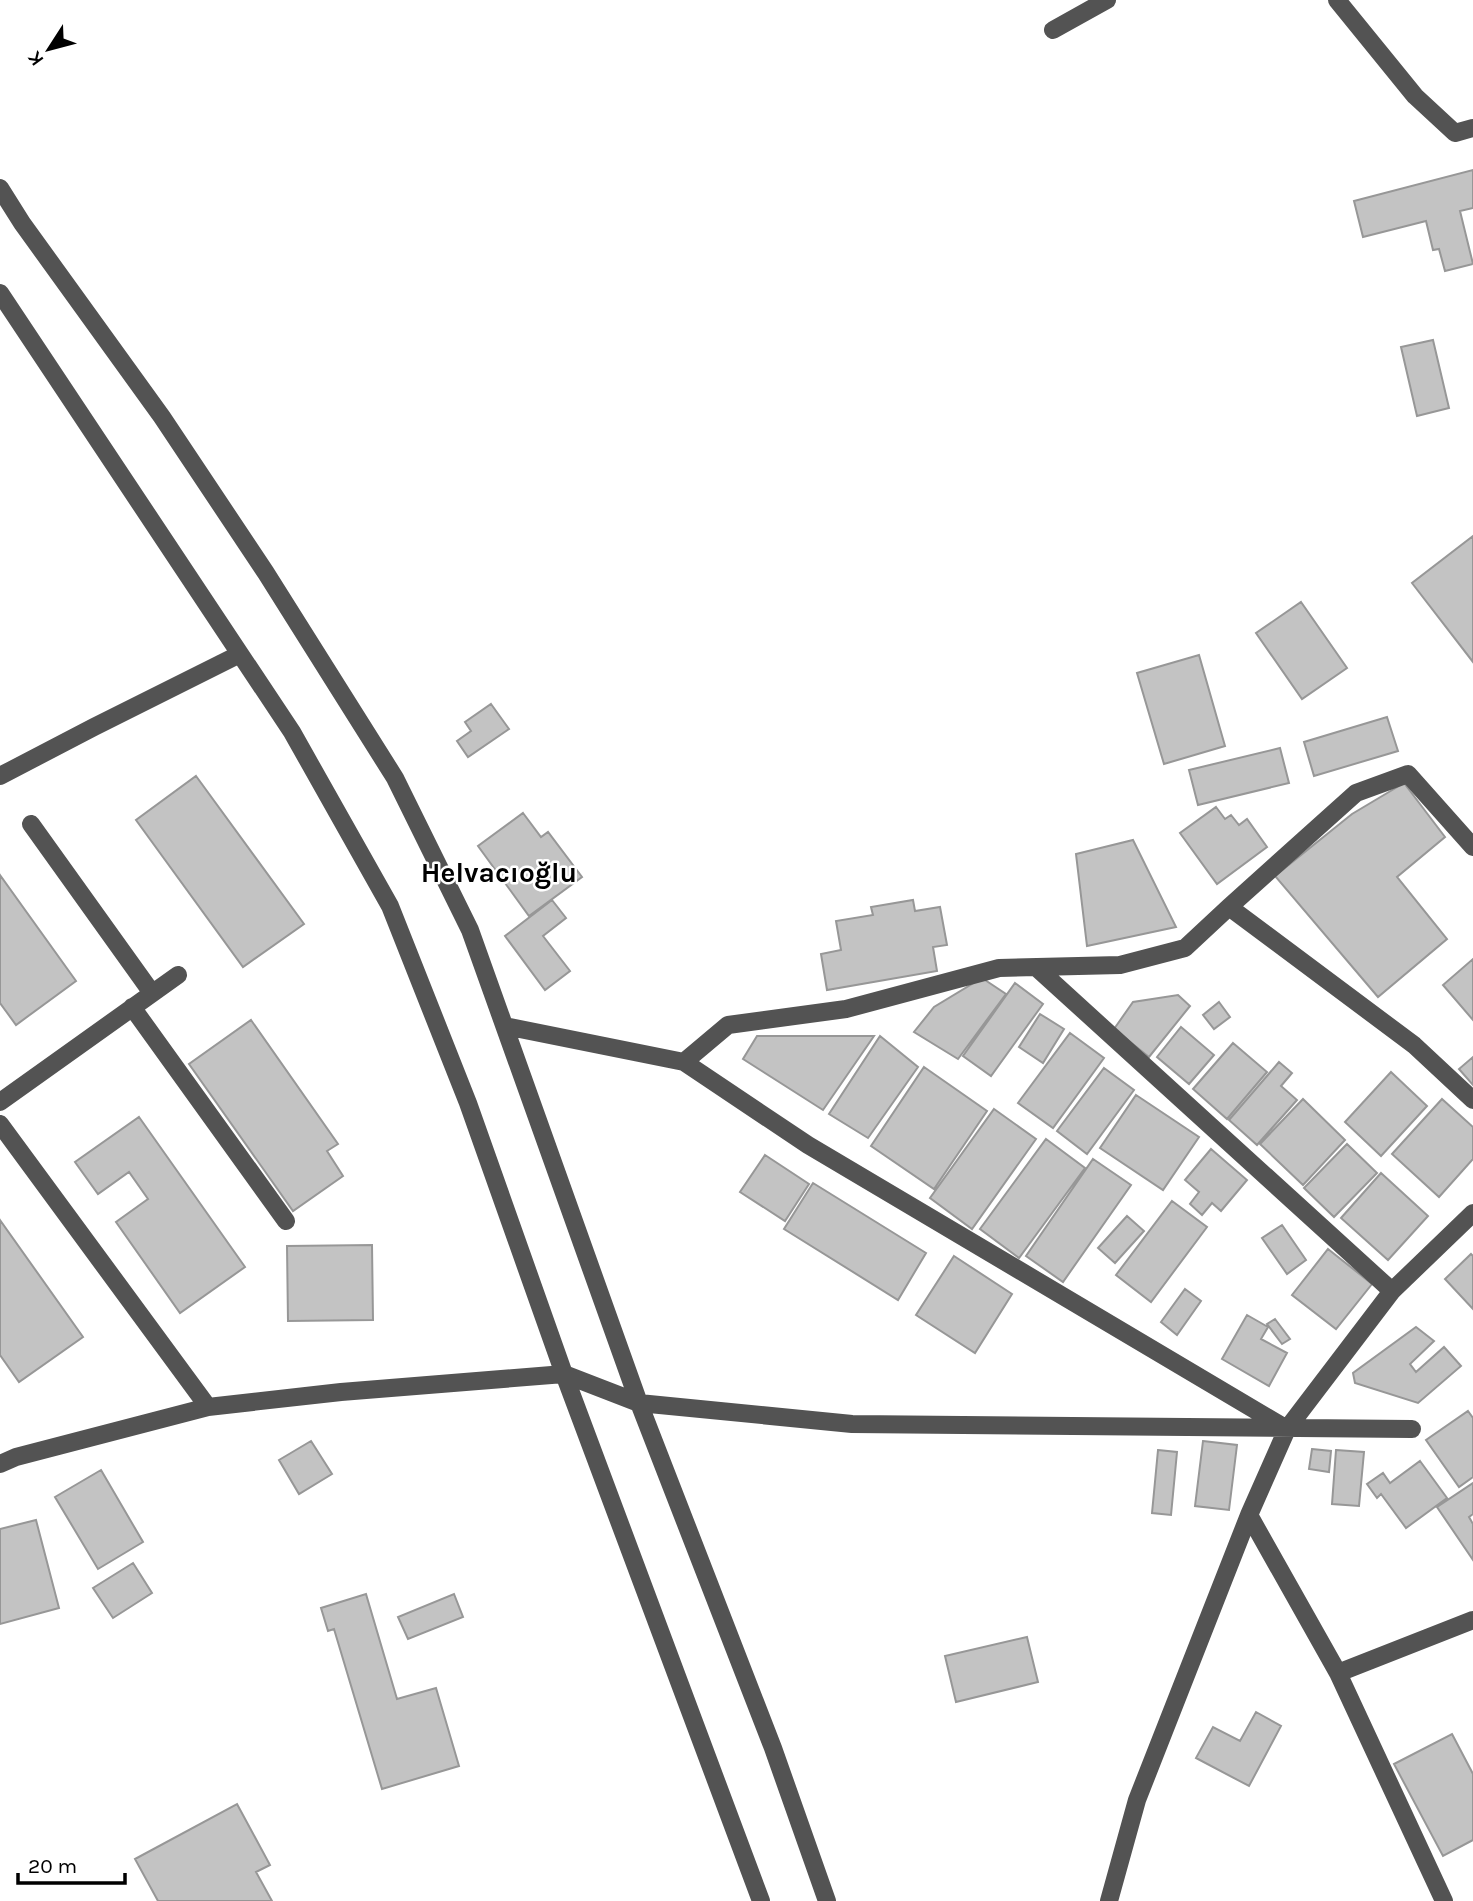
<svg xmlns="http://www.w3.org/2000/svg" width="1473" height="1901" font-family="Karla,sans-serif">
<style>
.building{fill:#c3c3c3;stroke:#979797;stroke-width:2}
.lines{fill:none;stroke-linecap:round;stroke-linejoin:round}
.minor{stroke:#535353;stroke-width:18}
.labels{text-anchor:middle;stroke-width:5;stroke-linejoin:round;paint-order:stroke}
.district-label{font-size:28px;font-weight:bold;fill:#000;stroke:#fff}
</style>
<rect width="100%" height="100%" fill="#fff"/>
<path class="building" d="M1473,170v38l-13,3 13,53 -28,7 -6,-22 -6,1 -7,-29 -63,16 -9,-36z
M1433,340l16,68 -32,8 -16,-69z
M1473,536v126l-61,-79z
M1301,602l46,66 -45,31 -46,-66z
M1199,655l26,91 -61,18 -27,-91z
M491,704l18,25 -41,28 -11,-16 14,-10 -6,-9z
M1387,717l11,34 -84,25 -10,-34z
M1280,748l9,35 -91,22 -9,-35z
M196,776l108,148 -61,43 -107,-147z
M1404,783l41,54 -48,40 50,62 -69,58 -103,-121 77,-62z
M1216,807l9,12 6,-4 8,10 8,-6 20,28 -50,37 -37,-51z
M523,813l18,24 7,-5 34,45 -53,39 -51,-70z
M1133,840l43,87 -89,19 -11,-92z
M0,875l76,106 -60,44 -16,-22z
M552,900l14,18 -23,18 27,35 -25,19 -40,-54z
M913,900l2,11 25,-4 7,38 -14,2 4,24 -110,19 -6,-36 20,-4 -5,-29 37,-6 -2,-8z
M1473,959v61l-30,-35z
M982,978l24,16 -48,65 -44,-27 20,-25z
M1015,983l28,21 -52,72 -28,-20z
M1178,995l12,11 -41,51 -35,-28 19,-27z
M1219,1002l11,15 -16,12 -11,-14z
M1040,1014l24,15 -21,34 -24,-16z
M251,1020l87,124 -11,7 16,25 -50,35 -104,-147z
M1181,1027l33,28 -25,29 -32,-27z
M1070,1033l34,25 -51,70 -35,-25z
M757,1036h117l-51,74 -80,-51z
M880,1036l38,31 -50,71 -39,-24z
M1233,1043l34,29 -40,47 -34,-30z
M1473,1057v28l-14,-16z
M1279,1062l13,11 -11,13 16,14 -40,45 -28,-25z
M924,1067l63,44 -53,78 -63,-43z
M1104,1068l30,22 -47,64 -30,-23z
M1391,1072l36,34 -46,50 -36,-34z
M1136,1095l63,42 -36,53 -63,-42z
M1303,1099l42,41 -42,45 -43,-41z
M1442,1099l31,28v32l-34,38 -47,-43z
M994,1109l42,30 -64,90 -42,-31z
M139,1117l106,150 -65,46 -64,-91 32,-23 -19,-27 -31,22 -23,-32z
M1046,1139l39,29 -66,90 -39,-29z
M1347,1144l30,29 -43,44 -30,-29z
M1211,1149l36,31 -26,31 -9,-8 -10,12 -12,-11 9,-12 -14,-12z
M765,1155l44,29 -24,37 -45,-29z
M1093,1159l38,26 -68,97 -37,-26z
M1381,1173l47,43 -40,44 -47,-42z
M813,1183l113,70 -28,47 -114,-71z
M1172,1201l35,26 -56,75 -35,-27z
M1127,1216l17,15 -29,32 -17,-15z
M0,1220l83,117 -64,45 -19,-27z
M1282,1225l24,35 -19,14 -25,-36z
M372,1245l1,75 -85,1 -1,-75z
M1328,1249l44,35 -36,45 -44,-34z
M1471,1254l2,2v53l-28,-30z
M954,1256l58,38 -37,59 -59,-38z
M1185,1289l16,12 -24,34 -16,-13z
M1247,1315l21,12 -7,12 26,14 -18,33 -47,-27z
M1275,1319l15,20 -8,5 -15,-20z
M1416,1327l18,14 -24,23 6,8 28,-25 17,19 -43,37 -63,-20 -2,-10z
M1468,1411l5,7v59l-14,10 -33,-47z
M311,1441l21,33 -33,20 -20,-34z
M1203,1441l34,4 -8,65 -34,-4z
M1312,1449l19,2 -2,21 -20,-3z
M1158,1450l19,2 -6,63 -19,-2z
M1336,1450l28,2 -5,54 -27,-2z
M1420,1461l27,37 -41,30 -25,-34 -4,4 -10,-14 16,-11 7,10z
M101,1470l42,72 -45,27 -43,-72z
M1473,1483v31l-4,3 4,7v36l-36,-53z
M36,1520l23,88 -59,16v-95z
M133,1563l19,30 -39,25 -20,-30z
M366,1594l31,105 39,-11 23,78 -77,23 -48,-160 -6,2 -7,-23z
M454,1594l9,23 -55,22 -10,-22z
M1027,1637l11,45 -82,20 -11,-46z
M1256,1712l25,14 -32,60 -53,-28 17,-31 27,14z
M1452,1734l21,40v66l-30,16 -49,-92z
M237,1804l33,61 -14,7 16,29h-114l-23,-42z"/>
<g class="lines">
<path class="minor" d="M1337,0l78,96 40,37 18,-5
M1053,30l54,-30
M0,188l22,35 140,194 104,156 129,205 75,152 169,473 134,345 54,153
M0,293l292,439 98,174 78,197 96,271 197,527
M0,776l94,-49 146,-73
M31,824l121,169
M1229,907l185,138 59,55
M1037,968l355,323
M132,1007l154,214
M505,1026l179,36 124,83 479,284
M684,1062l44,-37 118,-16 153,-41 121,-3 65,-17 44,-41 127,-114 52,-19 65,73
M0,1102l178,-127
M0,1124l208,283
M0,1464l16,-7 192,-50 133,-15 223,-18 75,29 213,21 560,5
M1249,1515l89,158
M1109,1901l28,-101 112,-285 38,-86 105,-138 81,-78
M1444,1901l-106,-228 135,-53"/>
</g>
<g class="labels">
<g class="district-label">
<text x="499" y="882">Helvacıoğlu</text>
</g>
</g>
<g transform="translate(49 49) rotate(234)" stroke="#ffffff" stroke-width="5" paint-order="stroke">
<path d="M0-5L12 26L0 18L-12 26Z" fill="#000000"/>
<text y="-10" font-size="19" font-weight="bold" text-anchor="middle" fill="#000000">K</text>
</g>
<path d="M18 1873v10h107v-10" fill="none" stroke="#000000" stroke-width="3.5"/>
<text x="28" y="1873" font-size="21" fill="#000000" stroke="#ffffff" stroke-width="5" paint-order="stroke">20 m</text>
</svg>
